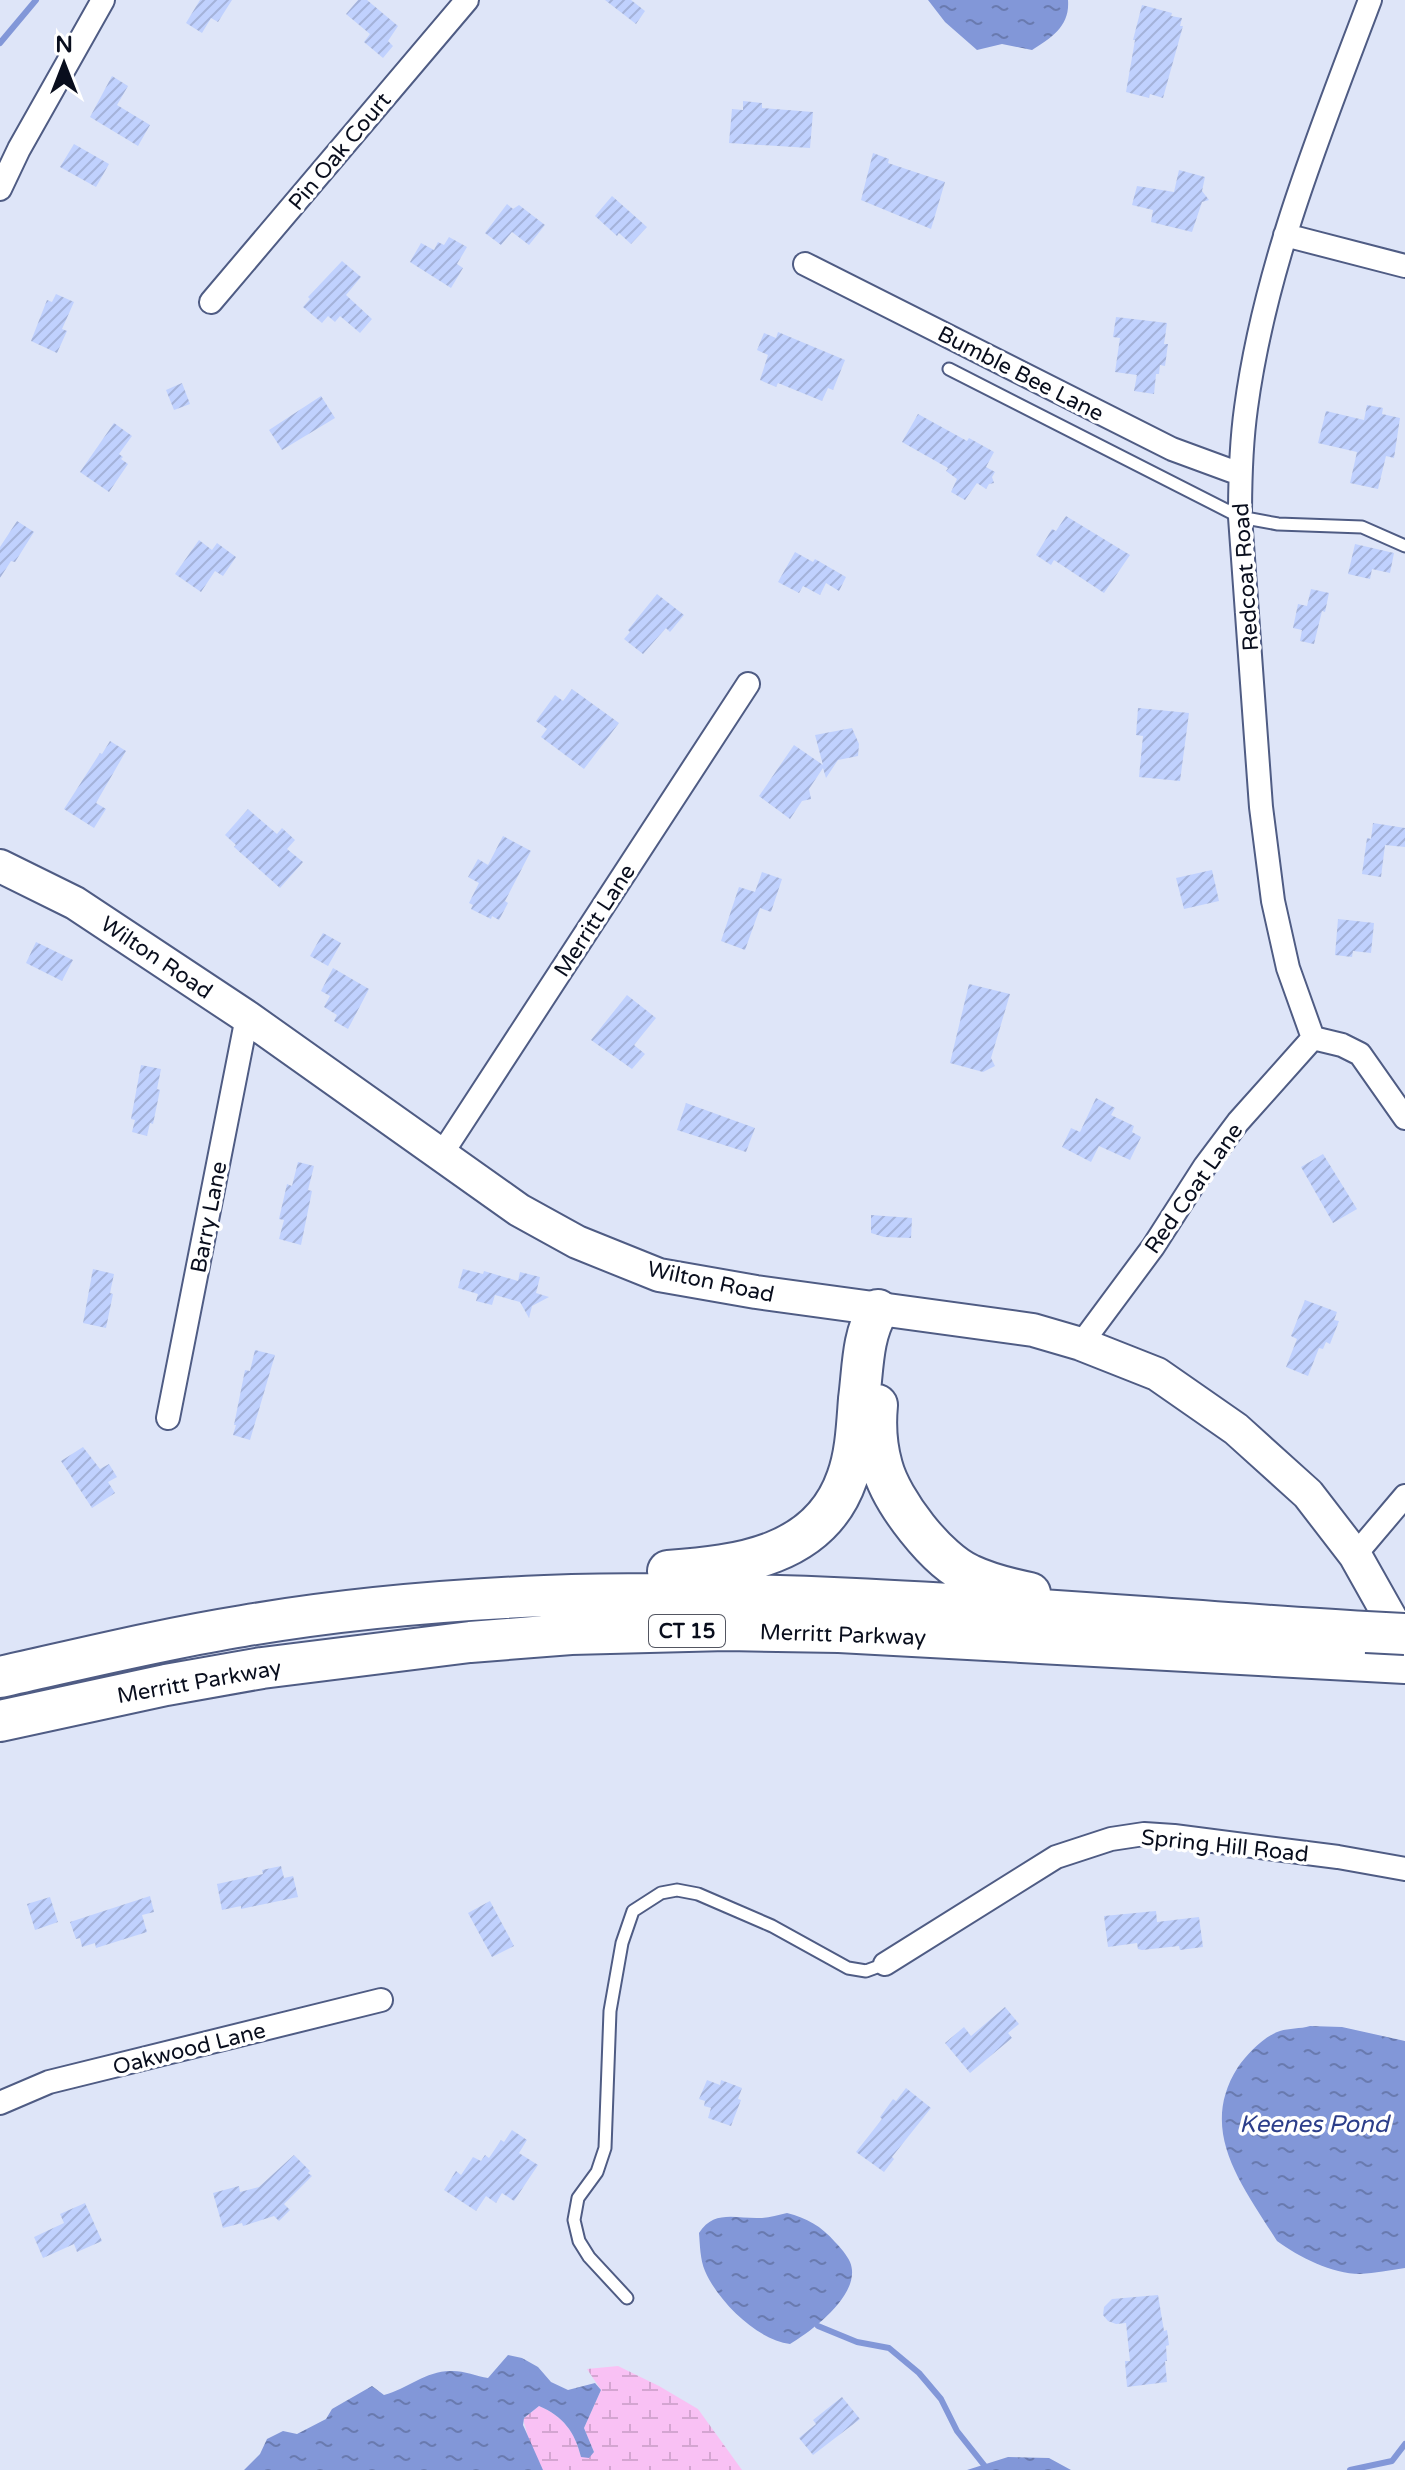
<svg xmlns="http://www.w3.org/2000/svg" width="1405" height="2470" font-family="'Varela Round',sans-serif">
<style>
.wetland{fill:url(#wetland-marsh)}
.water{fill:url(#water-ripples)}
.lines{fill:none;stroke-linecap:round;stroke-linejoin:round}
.stream{stroke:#8297d8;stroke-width:6}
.building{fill:url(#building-hatch)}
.service-casing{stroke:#4f5c84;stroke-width:15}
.minor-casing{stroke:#4f5c84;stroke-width:26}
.secondary-casing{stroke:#4f5c84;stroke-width:36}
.motorway-casing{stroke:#4f5c84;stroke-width:44}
.service{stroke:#fff;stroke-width:11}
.minor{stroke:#fff;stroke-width:22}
.secondary{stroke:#fff;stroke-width:32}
.motorway{stroke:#fff;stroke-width:40}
.motorway-bridge-casing{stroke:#4f5c84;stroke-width:44;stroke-linecap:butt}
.motorway-bridge{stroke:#fff;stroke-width:40}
.labels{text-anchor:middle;stroke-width:7;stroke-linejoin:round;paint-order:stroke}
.shield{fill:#fff;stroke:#535661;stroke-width:2}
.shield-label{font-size:20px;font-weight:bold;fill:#090e1d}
.street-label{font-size:22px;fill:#090e1d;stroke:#fff}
.water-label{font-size:24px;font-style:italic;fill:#2c3e8a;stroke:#fff}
</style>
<defs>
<pattern id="wetland-marsh" width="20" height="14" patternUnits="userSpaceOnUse" patternTransform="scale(2)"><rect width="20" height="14" fill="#f9c1f4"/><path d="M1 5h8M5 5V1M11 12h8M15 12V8" fill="none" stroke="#d4a5d1"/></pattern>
<pattern id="water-ripples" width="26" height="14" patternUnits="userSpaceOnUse" patternTransform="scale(2)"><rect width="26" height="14" fill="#8297d8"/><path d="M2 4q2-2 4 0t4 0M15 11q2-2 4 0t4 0" fill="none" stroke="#697aaf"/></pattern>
<pattern id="building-hatch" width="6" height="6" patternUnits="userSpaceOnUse" patternTransform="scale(2)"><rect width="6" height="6" fill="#c0d1fe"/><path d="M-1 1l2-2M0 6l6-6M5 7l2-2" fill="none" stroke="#a4b2d9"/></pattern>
</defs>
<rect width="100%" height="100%" fill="#dee5f8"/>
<path class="wetland" d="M618,2366l41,20 39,23 44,61h-199l-13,-26 -7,-25 16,-13c24,10 36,26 42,51l13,-5 -10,-24 17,-38 -14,-21z"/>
<path class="water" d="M928,0h140c2,26 -16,37 -36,50l-30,-6 -25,6 -32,-28z
M1310,2026l32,1 63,14v227c-15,2 -30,5 -45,6 -28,0 -61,-17 -83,-33 -34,-55 -80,-110 -39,-174 9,-13 26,-31 42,-36 9,-3 20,-2 30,-5z
M787,2213c20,5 34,13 48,29 5,5 12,13 15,20 13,31 -38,69 -60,82 -33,-4 -72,-43 -85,-73 -5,-12 -5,-26 -6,-38 15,-24 38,-14 61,-15 9,0 18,-3 27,-5z
M508,2355l14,3 16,9 13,15 17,8 27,-7 6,7 -17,38 10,24 -5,6 -8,-1c-6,-25 -18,-41 -42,-51l-15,12 -1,7 20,45h-299l16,-16 7,-15 16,-8 14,3 29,-15 6,-10 40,-23 12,9c23,-6 42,-24 66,-24 12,-1 26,5 38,7z
M1008,2457l41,1 22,12h-104z"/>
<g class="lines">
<path class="stream" d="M0,43l36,-43
M818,2326l39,16 32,6 30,25 22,26 16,32 31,39
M1350,2470l42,-9 13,-17"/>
</g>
<path class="building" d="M200,0h32l-14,22 -7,-4 -9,15 -16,-10z
M358,0h9l31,26 -10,15 5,5 -10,12 -19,-16 6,-8 -24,-20z
M605,0h26l14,11 -9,13z
M1142,5l30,8 -1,3 11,2 -2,8h3l-20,72 -13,-4 -1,4 -23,-6 9,-52h-2z
M112,76l16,10 -11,19 33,20 -12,21 -48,-29z
M743,101l19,2v5l51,4 -3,36 -81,-5 3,-34 11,1z
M74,144l35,20 -13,23 -36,-20z
M873,153l16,6 -1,4 57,19 -14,47 -70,-29z
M1179,170l26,7 -3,14 7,9 -7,2 -10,30 -41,-10 2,-12 -21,-5 5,-19 37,6z
M612,196l35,31 -16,17 -12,-11 -2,3 -22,-20z
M507,204l6,5 6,-4 26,20 -16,20 -17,-13 -11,13 -16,-12z
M449,237l18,10 -10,17 6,4 -12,20 -41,-26 11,-19 13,7 4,-8 6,3z
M342,261l19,16 -15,18 26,24 -12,14 -20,-17 -5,6 -7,-6 -6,7 -19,-16 7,-8 -2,-2z
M56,294l18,8 -12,27 5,2 -10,22 -26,-12 16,-41 5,2z
M1116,317l51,6 -3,21h4l-3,22 -5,-1 -1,9h-3l-2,20 -20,-3 3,-16 -22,-3 5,-34 -7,-1z
M778,332l67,28 -12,30 -5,-2 -6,13 -44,-18 -2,4 -16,-7 8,-25 -11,-5 7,-17 12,5z
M182,383l8,21 -16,6 -8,-20z
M321,396l14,22 -53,32 -13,-20z
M1367,405l16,3 -1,6 18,4 -6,40 -8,-2 -8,33 -28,-6 7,-31 -39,-9 8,-32 38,9z
M918,414l49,27 2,-3 25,14 -8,15 9,5 -3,5 2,6 -5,1 -3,5 -9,-6 -12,17 -14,-8 6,-13 -11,-8 2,-3 -46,-26z
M114,423l18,13 -13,18 4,3 -2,2 7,5 -19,28 -29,-20z
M1066,516l64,39 -26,38 -50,-33 -3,5 -15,-10 16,-26 4,2z
M17,521l17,11 -19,30 -4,-1 -11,17v-31z
M199,540l13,10 5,-7 19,14 -13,19 -8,-5 -14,21 -26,-18z
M1355,544l39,9 -4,20 -18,-4 -2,10 -22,-5z
M795,552l18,10 2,-3 31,18 -7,14 -13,-8 -6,12 -17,-9 -4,7 -21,-11z
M1311,589l18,4 -4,19 -3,-1 -8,33 -14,-3 2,-11 -9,-2 5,-24 9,2z
M657,594l27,21 -14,17 -4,-4 -23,26 -19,-15 6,-7 -2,-2z
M572,689l47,34 -35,46 -43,-32 6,-8 -11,-8 19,-26 8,6z
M1138,708l51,5 -9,68 -41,-4 4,-41 -7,-1z
M852,728l7,16 -1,12 -20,4 -12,18 -3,-10 -14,21 2,10 -9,2 -12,18 -31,-23 35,-51 29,20 -8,-30z
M110,741l16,10 -30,52 10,6 -12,19 -30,-19 36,-56 2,1z
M248,809l29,25 5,-6 13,12 -8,9 16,13 -23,26 -46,-41 2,-2 -11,-10z
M1373,823l32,5v19l-20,-2 -4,32 -19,-3 5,-36 4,1z
M503,836l28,15 -26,50 3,2 -9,17 -7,-4 -1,3 -20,-10 2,-4 -4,-2 10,-20 -11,-6 10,-18 10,6z
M1212,870l7,31 -35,8 -8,-31z
M762,872l20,7 -11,33 -11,-4 -15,42 -24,-9 18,-54 16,5z
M1338,919l36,4 -3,30 -18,-2 -1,6 -17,-2z
M323,933l18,10 -13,23 -18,-10z
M36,942l37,18 -11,21 -36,-18z
M333,968l36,21 -21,40 -14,-8 3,-6 -13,-8 6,-11 -9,-5z
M969,984l41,10 -19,64 4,8 -12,6 -33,-9z
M627,995l29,23 -22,27 11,9 -13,15 -41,-29z
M141,1065l20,4 -4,20 3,1 -7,34 -3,-1 -3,13 -15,-4 3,-12 -4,-1z
M1096,1098l19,10 -4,7 23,11 -2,6 9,5 -11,23 -31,-14 -8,16 -29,-15 9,-19 9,4z
M686,1103l69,25 -9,24 -69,-22z
M1323,1154l34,55 -24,14 -32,-56z
M298,1162l16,4 -6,24 4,1 -11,54 -22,-6 5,-19 -5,-1 8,-35 5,2z
M871,1215l41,3 -1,20 -27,-1 -13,-4z
M93,1269l21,5 -4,19 3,1 -7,34 -23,-5z
M463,1269l20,5 1,-3 34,10 2,-9 20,5 -4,16 13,4 -17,9 -3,12 -9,-16 -25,-7 -3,10 -16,-4 2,-7 -20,-6z
M1305,1300l32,12 -3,8 5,1 -9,23 -4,-2 -3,7 -4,-1 -11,28 -22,-9 11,-28 -6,-3z
M255,1350l20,5 -25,85 -17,-5 3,-10h-2l11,-55 5,1z
M83,1447l17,22 9,-5 8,13 -9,5 7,11 -23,15 -31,-47z
M281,1866l3,12 9,-2 5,21 -57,12v-3l-19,4 -5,-26 46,-10 -1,-4z
M150,1896l4,16 -12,3 5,17 -51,16 -1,-5 -13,4 -2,-9 -4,1 -6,-17z
M50,1897l8,25 -23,8 -8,-26z
M490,1901l24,45 -22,11 -24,-44z
M1156,1911l1,11 42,-5 4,30 -23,3 -1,-4 -37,4 -4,-1 -1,-6 -29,4 -4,-31z
M1005,2007l14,17 -11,9 4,5 -42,35 -25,-30 19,-16 7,9z
M707,2080l13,5 1,-5 21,8 -4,11 3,1 -10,26 -23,-8 3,-10 -7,-2 1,-5 -6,-2z
M906,2088l25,20 -39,49 2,2 -10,13 -28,-20 26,-33 -2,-2 13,-18 3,2z
M512,2130l15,10 -8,13 19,12 -24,36 -12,-8 -6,10 -10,-7 -10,15 -32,-21 12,-19 5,4 12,-18 8,4 4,-6 4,3 12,-18 3,2z
M294,2155l16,16 -2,2 4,3 -28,28 6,6 -11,11 -5,-5 -31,10 -1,-3 -19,5 -10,-35 26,-7 1,6 19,-5z
M85,2203l17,38 -25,11 -3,-8 -31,14 -9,-21 30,-14 -4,-9z
M1158,2295l6,36 3,-1 2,15 -3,1 1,15h-2l2,21 -40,5 -2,-26h5l-4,-38 -10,1 -8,-3 -5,-6 1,-8 8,-8z
M842,2397l18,22 -47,36 -14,-17 17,-14 -3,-4z"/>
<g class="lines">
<defs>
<path id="service" d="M949,369l291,148 38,7 84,3 43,19
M627,2298l-38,-41 -10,-16 -5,-21 4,-22 19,-26 8,-24 5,-137 12,-68 11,-32 28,-18 16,-3 21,4 74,32 76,42 18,3 19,-7"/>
<path id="minor" d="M0,189l19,-40 84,-149
M1285,235l120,31
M805,264l367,185 68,25
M211,302l256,-302
M1313,1038l-25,-70 -15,-67 -12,-94 -21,-290c0,-36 1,-73 6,-109 19,-142 74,-275 124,-408
M1313,1038l29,7 18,9 45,64
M441,1155l307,-471
M1081,1344l72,-97 52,-81 33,-44 75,-84
M168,1418l79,-401
M1355,1555l50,-59
M885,1964l171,-107 55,-18 33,-5 30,2 164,21 67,12
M0,2103l49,-21 332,-82"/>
<path id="secondary" d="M0,866l75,37 172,114 272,193 58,32 82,33 97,17 277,38 48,14 76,30 79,55 72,65 47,61 50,89"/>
<path id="motorway" d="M877,1405c-2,21 -1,40 5,61 9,35 55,95 88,109 19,9 40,14 60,18
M668,1571c70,-5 152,-15 179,-93 9,-24 10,-53 12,-79 4,-30 3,-63 19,-89
M0,1677c81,-18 162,-38 243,-51 99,-17 202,-26 302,-30 274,-10 548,20 821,36
M0,1721l166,-36 96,-17 208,-26 101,-8 156,-4 112,2 566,31"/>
</defs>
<use href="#service" class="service-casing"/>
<use href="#minor" class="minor-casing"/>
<use href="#secondary" class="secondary-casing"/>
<use href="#motorway" class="motorway-casing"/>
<use href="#service" class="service"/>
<use href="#minor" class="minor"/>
<use href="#secondary" class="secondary"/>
<use href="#motorway" class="motorway"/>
<defs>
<path id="motorway-bridge" d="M1366,1632l39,2"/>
</defs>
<use href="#motorway-bridge" class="motorway-bridge-casing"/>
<use href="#motorway-bridge" class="motorway-bridge"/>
</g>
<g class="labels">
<rect class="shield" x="649" y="1615" width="76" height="32" rx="6"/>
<g class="shield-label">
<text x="687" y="1638">CT 15</text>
</g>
<g class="street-label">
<text transform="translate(339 151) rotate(-50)" y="8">Pin Oak Court</text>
<text transform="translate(1021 373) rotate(27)" y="8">Bumble Bee Lane</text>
<text transform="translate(1245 577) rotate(-94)" y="8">Redcoat Road</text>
<text transform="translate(594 920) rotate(-57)" y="8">Merritt Lane</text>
<text transform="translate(157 957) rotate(34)" y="8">Wilton Road</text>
<text transform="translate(1193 1188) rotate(-55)" y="8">Red Coat Lane</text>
<text transform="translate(208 1217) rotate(-79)" y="8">Barry Lane</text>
<text transform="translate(711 1281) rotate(12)" y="8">Wilton Road</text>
<text transform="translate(843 1634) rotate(2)" y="8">Merritt Parkway</text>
<text transform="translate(199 1681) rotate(-10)" y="8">Merritt Parkway</text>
<text transform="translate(1225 1845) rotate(6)" y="8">Spring Hill Road</text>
<text transform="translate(189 2048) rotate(-14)" y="8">Oakwood Lane</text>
</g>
<g class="water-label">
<text x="1314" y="2132">Keenes Pond</text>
</g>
</g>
<g transform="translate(64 64)" stroke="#ffffff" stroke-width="6" paint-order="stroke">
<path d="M0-6L14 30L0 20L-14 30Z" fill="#090e1d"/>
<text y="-12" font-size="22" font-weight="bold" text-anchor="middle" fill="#090e1d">N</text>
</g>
</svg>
